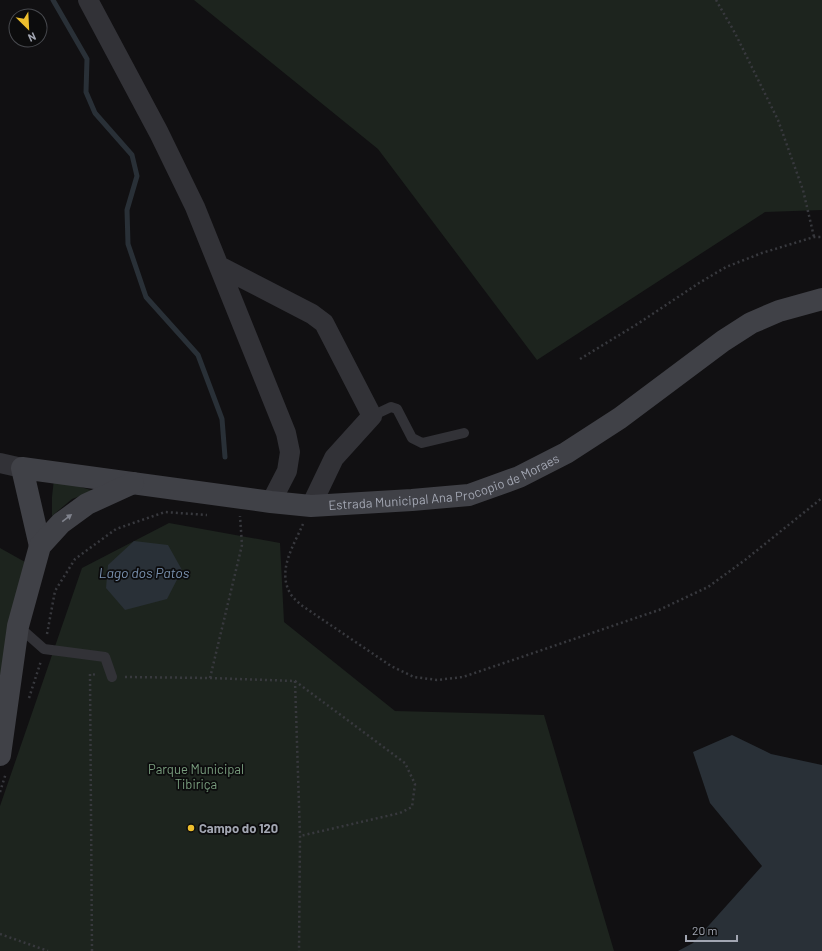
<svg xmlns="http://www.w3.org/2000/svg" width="822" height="951" font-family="Barlow,sans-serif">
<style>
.green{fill:#1d241e}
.water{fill:#293037}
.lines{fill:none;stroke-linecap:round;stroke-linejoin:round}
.stream{stroke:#293037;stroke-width:5}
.path{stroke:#38393e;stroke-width:2.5;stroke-dasharray:2 3;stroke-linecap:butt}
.lane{stroke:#323237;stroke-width:10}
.street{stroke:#323237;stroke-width:20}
.secondary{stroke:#404147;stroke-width:22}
.oneway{fill:#80838d}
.poi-dot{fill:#edbe2d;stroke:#0c0c0d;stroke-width:1.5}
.labels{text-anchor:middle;stroke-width:3.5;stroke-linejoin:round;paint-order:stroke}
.street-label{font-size:13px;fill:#a2a6b2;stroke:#0c0c0d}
.park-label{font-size:13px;fill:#799d7e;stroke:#0c0c0d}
.poi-label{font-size:13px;font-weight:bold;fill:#a2a6b2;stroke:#0c0c0d;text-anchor:start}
.water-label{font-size:14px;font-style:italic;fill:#7990ae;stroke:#0c0c0d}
</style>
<rect width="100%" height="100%" fill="#111012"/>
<path class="green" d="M194,0h628v210l-57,2 -228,148 -159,-211z
M54,479l40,12 -22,8 -20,17v-19z
M169,523l111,20 4,79 111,89 149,4 70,236h-614v-145l82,-238z
M0,548l25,14 -25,162z"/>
<path class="water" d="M134,541l34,4 14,25 -15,29 -42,11 -19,-22 2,-23z
M732,735l39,19 51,11v186h-144l15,-8 69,-77 -52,-63 -17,-51z"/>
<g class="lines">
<path class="stream" d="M53,0l34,59 -1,33 9,21 37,42 5,21 -10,34 1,34 18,53 52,58 24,64 3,38"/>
<path class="path" d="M716,0l19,33 43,87 25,70 11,47
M580,359l59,-36 60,-40 27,-16 36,-14 52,-16h8
M303,524c-9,21 -26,46 -13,69 2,4 7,8 11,12l90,61 23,11 23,3 26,-3 196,-67 49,-23 37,-27 77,-62
M47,634l8,-43 20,-32 41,-30 49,-17 42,3
M125,677l85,1 85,3 5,155 -1,115
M210,678l32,-133 -2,-29
M295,681l110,82 10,21 -3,23 -12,6 -100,23
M29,698l12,-37
M0,792l6,-19
M0,934l48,17
M92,951l-2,-277 8,1"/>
<path class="lane" d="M372,416l19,-9 6,2 15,29 10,5 42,-10
M18,626l26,23 61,8 7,20"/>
<path class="street" d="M88,0l71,133 36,74 91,226 4,19 -3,19 -16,31
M219,266l93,48 12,9 48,93 -38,42 -23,48
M0,463l22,5"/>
<g class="secondary">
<path id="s1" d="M40,546l-18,-78 249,34 40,4 101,-6 57,-5 50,-18 47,-24 54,-35 103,-77 28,-18 28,-12 43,-12"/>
<path d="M0,755l18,-129 22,-80 21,-23 26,-19 46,-21"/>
</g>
</g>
<defs><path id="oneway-solid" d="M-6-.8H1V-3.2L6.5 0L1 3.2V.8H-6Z"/></defs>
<use class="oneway" href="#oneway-solid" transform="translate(67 518) rotate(-37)"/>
<circle class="poi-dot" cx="191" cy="828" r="4"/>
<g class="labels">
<g class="street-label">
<text dy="5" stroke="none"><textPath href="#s1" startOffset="508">Estrada Municipal Ana Procopio de Moraes</textPath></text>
</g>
<g class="park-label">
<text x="196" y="774">Parque Municipal<tspan x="196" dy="15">Tibiriça</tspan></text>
</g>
<g class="poi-label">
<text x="199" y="833">Campo do 120</text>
</g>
<g class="water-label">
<text x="144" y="578">Lago dos Patos</text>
</g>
</g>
<g transform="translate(28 28) rotate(156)"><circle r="19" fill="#0c0c0d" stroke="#484a4f"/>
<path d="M0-3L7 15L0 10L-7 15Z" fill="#edbe2d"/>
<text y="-6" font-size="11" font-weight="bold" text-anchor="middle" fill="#a2a6b2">N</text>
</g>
<path d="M686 935v6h51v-6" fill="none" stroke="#a2a6b2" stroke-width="2"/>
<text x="692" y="935" font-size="12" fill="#a2a6b2" stroke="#0c0c0d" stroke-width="3" paint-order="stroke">20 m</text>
</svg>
